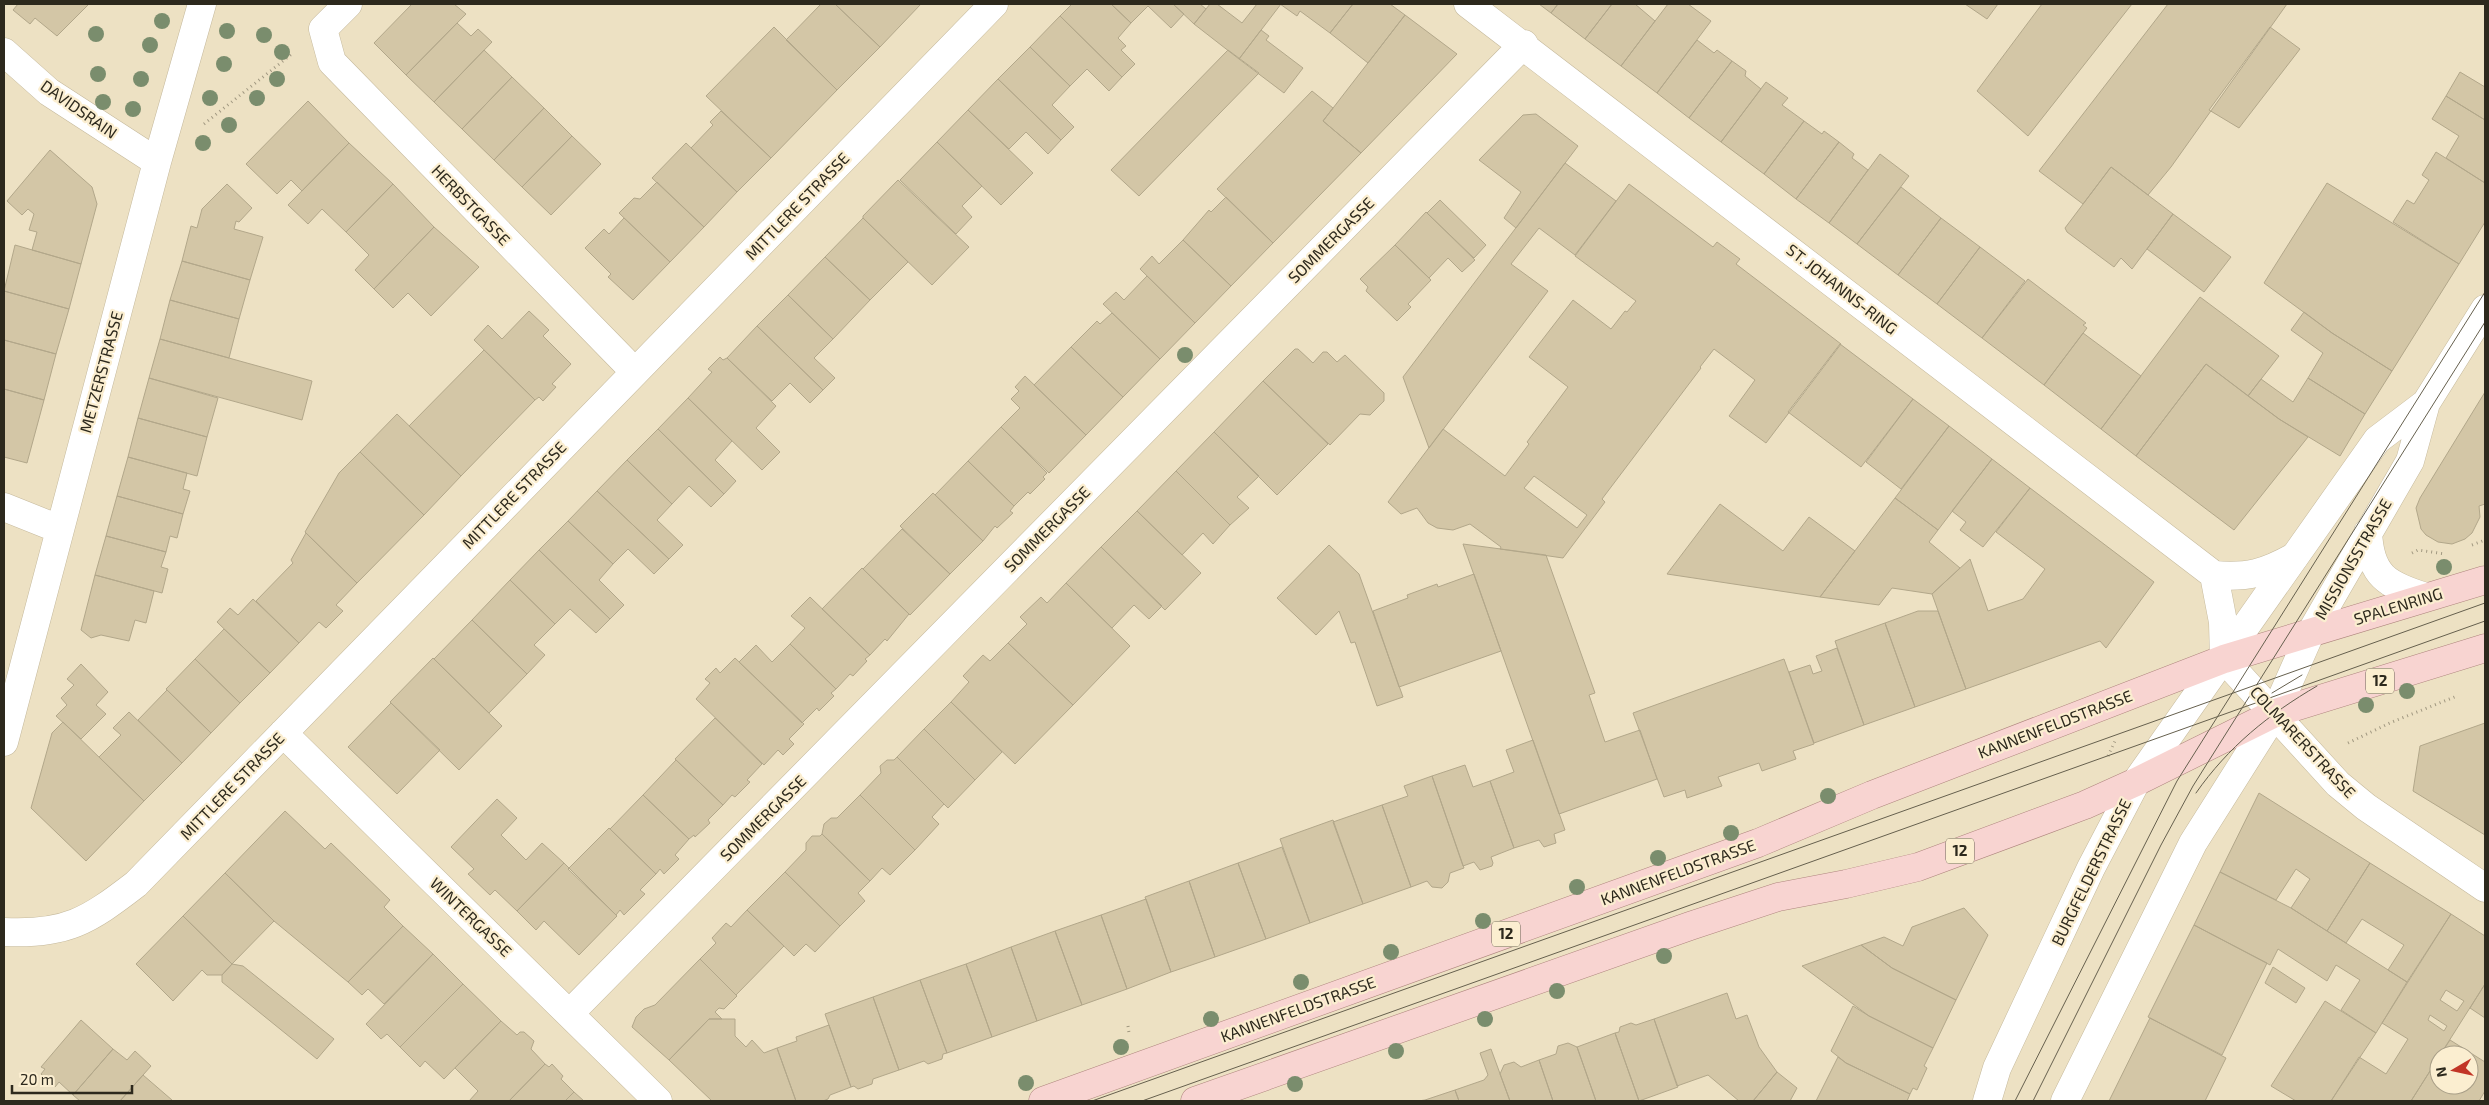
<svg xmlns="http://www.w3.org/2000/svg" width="2489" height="1105" font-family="'Exo 2',sans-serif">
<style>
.building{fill:#d3c6a6;stroke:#b2a78a;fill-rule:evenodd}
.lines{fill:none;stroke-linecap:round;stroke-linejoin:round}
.street-casing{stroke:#c5b99c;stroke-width:29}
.secondary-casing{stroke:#c5b99c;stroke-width:29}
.primary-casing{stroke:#ae857e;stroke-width:29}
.path{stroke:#a19881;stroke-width:3;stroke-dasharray:1 4;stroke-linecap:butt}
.street{stroke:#fff;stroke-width:28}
.secondary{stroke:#fff;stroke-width:28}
.primary{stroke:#f8d4d1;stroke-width:28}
.tram{stroke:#66604e;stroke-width:1}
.tree{fill:#7a8d6d}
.labels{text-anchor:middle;stroke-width:4.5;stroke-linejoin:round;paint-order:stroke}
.shield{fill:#fbeed0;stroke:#6b6453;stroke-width:1}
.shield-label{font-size:15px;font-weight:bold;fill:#2d291d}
.street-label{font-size:16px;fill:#2d291d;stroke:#fbeed0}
</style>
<rect width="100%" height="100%" fill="#ede1c3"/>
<path class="building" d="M18,4h71l-32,32 -22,-18 -5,6 -17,-14z
M412,4h42l12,10 -60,61 -32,-32z
M821,4h14l45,43 -43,43 -51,-50z
M835,4h86l-41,43z
M1072,4h39l20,19 -13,15 8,8 -5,4 14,14 -13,13 -62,-61z
M1111,4h62l11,10 -13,14 -23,-22 -17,17z
M1173,4h27l6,5 -12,15z
M1210,4h7l25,19 15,-19h24l-42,55 -45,-35z
M1280,4h73l-23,29 -30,-22 -3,5z
M1353,4h37l15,11 -37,48 -38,-30z
M1539,4h19l-7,9z
M1558,4h54l-27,35 -34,-26z
M1612,4h23l20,17 -34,45 -36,-27z
M1668,4h20l23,17 -54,72 -36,-27z
M1965,4h33l-11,15z
M2042,4h90l-104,132 -51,-45z
M2168,4h119l-116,163 -23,28 -37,-28 -28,37 -44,-33z
M1405,15l52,39 -96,99 -38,-32z
M1060,16l62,61 -13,14 -22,-22 -17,17 -40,-39z
M457,23l14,13 7,-7 14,13 -58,60 -28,-27z
M774,27l63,63 -66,68 -65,-62z
M2270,27l30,22 -61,79 -30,-18z
M1261,30l8,6 -3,4 37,28 -19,25 -45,-34z
M1697,40l17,13 3,-3 15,11 -43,57 -32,-25z
M1030,47l40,39 -18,19 22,22 -13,13 -63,-61z
M484,50l28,27 -50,52 -28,-27z
M1228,50l31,23 -120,123 -28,-26z
M1732,61l14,10 -1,5 16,13 -40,53 -32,-24z
M2460,72l25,15v33l-39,-24z
M512,77l32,31 -50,52 -32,-31z
M998,79l63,61 -13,14 -22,-22 -17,17 -41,-39z
M1766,82l22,16 -6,7 22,16 -40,53 -43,-32z
M1312,91l21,17 -10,13 38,32 -88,90 -56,-54z
M2446,96l39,24v63l-39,-25 13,-22 -27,-17z
M308,101l41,42 -47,48 -11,-11 -14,14 -31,-30z
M544,108l28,28 -50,51 -28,-27z
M968,110l65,63 -32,32 -64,-63z
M721,111l50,47 -34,34 -46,-44 22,-23 -3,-3z
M1536,114l42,32 -62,82 -12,-10 17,-26 -42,-32 44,-45z
M1804,121l18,13 2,-3 15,11 -43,57 -32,-25z
M572,136l29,28 -50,51 -29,-28z
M937,142l45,44 -20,20 10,11 -16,17 -56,-54z
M1839,142l15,12 -2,4 16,12 -39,53 -33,-24z
M349,143l44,41 -47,48 -24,-23 -14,15 -20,-19z
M686,143l51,49 -33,35 -52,-49z
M50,150l42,37 5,17 -16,60 -49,-14 5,-18 -8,-2 5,-16 -6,-5 -6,6 -15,-14z
M2436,152l49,31v39l-26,42 -66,-42 14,-22 7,4 15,-24 -7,-5z
M1880,154l29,22 -52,68 -28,-21z
M1565,163l51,38 -41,54 -36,-27 -28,36 37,27 -119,157 -26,-71z
M2111,167l62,47 -41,55 -11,-11 -7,9 -47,-35 -2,-4z
M898,180l71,67 -37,38 -69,-67v-2z
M657,182l47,45 -34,35 -51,-49 15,-15 6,1z
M2327,183l132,81 -67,107 -60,-38 -68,-50z
M227,184l25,24 -13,14 -3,-1 -2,8 29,8 -13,43 -68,-19 9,-35 6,2 5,-19z
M393,184l41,43 -60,62 -19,-19 14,-15 -23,-23z
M1629,184l84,63 4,-5 23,17 -4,5 105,80 -75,99 -37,-27 26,-36 -41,-31 -14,18 1,1 -99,131 3,3 -42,56 -63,-9 1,-2 -31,-23 -17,6 -16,-2 -9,-5 -11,-15 -16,6 -13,-12 55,-73 62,47 24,-32 -2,-2 41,-55 -39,-30 44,-57 38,29 14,-18 2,1 9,-11 -61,-45zM1534,476l53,39 -10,13 -53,-40z
M1901,187l40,31 -43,57 -41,-31z
M1226,197l47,46 -42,43 -48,-46 26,-30 2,2z
M1440,200l46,45 -12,13 -47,-45z
M1426,212l49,48 -13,12 -14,-14 -19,20 -34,-33z
M2173,214l58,43 -27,35 -57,-43z
M624,218l46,44 -37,38 -25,-23 3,-3 -26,-26 19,-19 5,5z
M863,218l45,44 -38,38 -45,-43z
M1941,218l39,29 -43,57 -39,-29z
M434,227l45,40 -48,49 -23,-23 -15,15 -19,-19z
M1183,240l48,46 -36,37 -55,-54 12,-13 7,8z
M15,245l66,19 -12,45 -65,-18z
M1395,245l36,35 -23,24 3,3 -14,14 -31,-30 2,-4 -8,-8z
M1980,247l45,34 -43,57 -45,-34z
M825,257l45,43 -37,39 -45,-44z
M182,261l68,19 -11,39 -69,-19z
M1147,276l48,47 -35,36 -57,-55 13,-12 8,8z
M2028,279l58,44 -3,2 4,3 -43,57 -62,-47z
M4,291l65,18 -13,45 -52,-14z
M788,295l45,44 -19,19 21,20 -12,12 -66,-64z
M2200,297l79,59 -31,40 -42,-32 -70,92 -35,-27z
M170,300l69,19 -10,39 -69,-19z
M529,311l20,19 -6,6 28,28 -19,20 4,3 -13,14 -4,-4 -4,3 -61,-60 14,-15 14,14z
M2304,312l28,21 60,38 -27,43 -57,-36 15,-25 -32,-23z
M1112,313l48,46 -37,38 -52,-50 26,-26 3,3z
M757,326l66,64 -13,13 -20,-20 -18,18 -45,-43z
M2083,333l58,43 -40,53 -57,-44z
M160,339l152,42 -10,39 -153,-42z
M4,340l52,14 -12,46 -40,-11z
M1840,344l73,55 -52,68 -73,-55z
M1071,347l52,50 -37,38 -52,-50z
M1295,349h3l15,14 10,-11h4l10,10 8,-7 39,38v8l-14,14 -10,-1 -30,31 -67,-64z
M484,350l51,50 -74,76 -52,-50z
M720,357l3,3 4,-2 49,48 -20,22 24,24 -18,18 -74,-72 24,-26 -4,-3z
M2206,364l73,55 29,18 -74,93 -98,-74z
M1025,376l61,59 -37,38 -48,-46 19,-19 -9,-9 8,-8 -4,-4z
M149,378l69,20 -11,39 -69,-19z
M2308,378l57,36 -25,42 -61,-37 -31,-23 13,-17 32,23z
M1263,381l65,63 -51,51 -63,-63z
M4,389l40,11 -17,63 -23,-6z
M2485,392v112l-6,2 1,11 -8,16 -7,6 -13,5 -14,-2 -12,-7 -5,-6 -5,-21 4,-10z
M688,398l44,43 -17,19 21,21 -12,13 -66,-65z
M1913,399l36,27 -48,63 -35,-27z
M397,414l64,62 -37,39 -64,-63z
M138,418l69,19 -10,39 -69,-19z
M1949,426l43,33 -54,71 -43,-32z
M1001,427l46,46 -4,4 2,2 -15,15 -2,-2 -14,14 -46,-45z
M658,429l66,65 -13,13 -22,-21 -17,18 -45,-44z
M1214,432l45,44 -22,21 12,11 -19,17 -54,-54z
M360,452l64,63 -67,68 -52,-51 34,-59z
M128,457l59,16 -4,16 7,2 -7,23 -66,-18z
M1992,459l38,29 -47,59 -23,-17 6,-8 -14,-11z
M627,460l45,44 -15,16 26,25 -14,14 -72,-68z
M968,461l46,45 -4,5 3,2 -16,15 -2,-2 -12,15 -48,-46z
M1176,471l54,54 -17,19 -10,-11 -21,22 -45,-44z
M2030,488l124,94 -48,66 -6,-7 -134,48 -34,-95 38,-35 18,52 35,-12 22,-30 -49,-37z
M597,491l72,68 -15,15 -26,-25 -15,15 -45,-43z
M933,493l50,48 -33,33 -50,-48z
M117,496l66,18 -6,24 -7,-2 -4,16 -60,-16z
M1895,498l43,32 -9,12 31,26 -28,26 -40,-6 -13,17 -59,-8z
M1720,504l63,47 26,-34 46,34 -35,46 -153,-23z
M1137,511l64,62 -36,37 -64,-63z
M568,521l45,43 -14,16 25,25 -14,14 -71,-69z
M902,529l48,45 -40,41 -47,-46z
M306,533l51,50 -21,22 7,6 -17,17 -7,-6 -20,21 -43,-42 37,-38 -2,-3z
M106,536l60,16 -5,15 7,2 -6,24 -67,-18z
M1463,544l83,11 49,138 -6,2 16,47 35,-12 17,49 -98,35z
M1329,545l30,29 44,123 -26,9 -22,-64 -4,1 -12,-32 -23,24 -39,-37z
M1101,547l61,59 -13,13 -15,-14 -22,23 -46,-45z
M539,550l71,69 -14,14 -26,-24 -15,15 -45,-44z
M862,568l47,46 -22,27 -2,-2 -15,16 -48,-46z
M1474,574l27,77 -102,36 -26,-76 35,-13 -1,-3 30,-11 1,3z
M95,575l59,16 -8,32 -11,-3 -6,21 -28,-6 -10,3 -10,-8z
M510,580l45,44 -21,21 11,10 -18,19 -55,-54z
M1066,583l64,63 -57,59 -65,-62 19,-19 -7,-7 21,-20 6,6z
M810,597l60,58 -5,4 2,2 -14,15 -3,-2 -14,15 -46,-45 15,-16 -14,-12z
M253,599l46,44 -29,30 -53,-51 13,-14 8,7z
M1918,611h20l28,78 -51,18 -30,-84z
M472,620l55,54 -38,39 -55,-54z
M1885,623l30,84 -51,18 -29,-84z
M224,629l46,44 -30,30 -45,-44z
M1008,643l65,62 -58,59 -64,-62 18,-20 -6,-6 20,-21 7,6z
M790,644l46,45 -5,4 3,3 -15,15 -2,-3 -15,15 -63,-61 17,-17 16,17z
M1837,648l27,77 -50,18 -25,-71 21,-7 3,9 9,-3 -6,-15z
M433,658l69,68 -43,44 -69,-68z
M735,658l69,66 -15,15 5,5 -11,11 -5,-5 -14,15 -68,-66 14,-16 -5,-4 11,-11 4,5z
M195,659l45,44 -29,30 -45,-44z
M1784,659l30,85 -21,7 3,8 -34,12 -3,-8 -41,14 4,9 -35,12 -2,-8 -21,7 -31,-84z
M81,664l27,28 -12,13 10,9 -25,25 -25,-23 11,-11 -6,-7 13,-13 -7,-6z
M167,690l44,43 -29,30 -44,-43z
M951,702l51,50 -27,28 -51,-51z
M391,703l49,47 -43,44 -49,-47z
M129,712l53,51 -38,38 -45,-44 22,-22 -8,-7z
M715,718l47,46 -15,16 3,2 -15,15 -3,-2 -9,10 -48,-46z
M63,722l81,79 -58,60 -55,-53 21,-75z
M2485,723v112l-72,-44 7,-45z
M924,729l51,51 -27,28 -51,-51z
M1533,740l32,90 -11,4 2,9 -12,4 -5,-7 -25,8 -24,-67 24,-9 -8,-22z
M897,757l47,47 -12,13 7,7 -24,26 -55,-55 21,-22 -1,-7 7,-6h7z
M676,760l47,45 -15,15 2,3 -15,14 -1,-2 -5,4 -46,-44z
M1465,765l8,22 17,-6 24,67 -23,9 2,6 -1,3 -12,4 -6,-8 -11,4 -31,-90z
M1432,776l32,92 -14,5 -2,9 -6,6 -10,-1 -5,-6 -16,6 -29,-82 26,-9 -4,-10z
M2259,793l111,70 -43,68 -36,-23 19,-29 -14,-10 -20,31 -56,-28z
M643,795l46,44 -14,16 4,4 -15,15 -4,-5 -4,5 -46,-45z
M860,795l55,55 -25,25 -8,-7 -12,13 -48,-47 2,-10 7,-6h6z
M497,799l20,19 -16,17 25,25 16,-17 22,20 -47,48 -22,-21 -5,5 -22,-21 6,-5 -23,-22z
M1382,805l29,82 -48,17 -30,-82z
M285,811l40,38 6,-6 59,57 -6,7 19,19 -55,56 -74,-61 -49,-48z
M1333,820l30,84 -53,19 -30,-84z
M609,828l47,46 -16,16 5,4 -21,21 -4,-5 -4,5 -48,-46z
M822,834l48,47 -12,12 7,8 -25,25 -55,-54 21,-22v-7l6,-7h8z
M1282,847l28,76 -44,16 -28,-76z
M564,863l53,53 -38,39 -35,-34 -8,9 -19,-19z
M1238,863l28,76 -51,18 -26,-76z
M2370,863l81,51 -44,68 -19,-12 16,-25 -42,-26 -16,24 -19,-12z
M785,872l55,54 -25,26 -9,-8 -12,12 -47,-46z
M2220,872l71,36 116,74 -31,51 -35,-23 19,-30 -24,-15 -9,16 -49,-32 -8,16 -76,-40z
M225,873l49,48 -42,43 -49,-48z
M1189,881l26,76 -44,15 -26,-75z
M1146,899l25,73 -44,17 -26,-74z
M1964,908l24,27 -32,65 -64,-32 -31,-23 23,-8 19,9 9,-19z
M747,910l37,36 -48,49 -36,-36 16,-16 -4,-5 14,-15 5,4z
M2451,914l34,22v48l-74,117h-80l28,-44 27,17 22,-35 -26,-16zM2446,990l18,11 -7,10 -17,-11zM2430,1015l17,11 -3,5 -16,-11z
M1101,915l26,74 -45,16 -27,-74z
M183,916l49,48 -10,11h-15l-5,-5 -29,31 -37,-37z
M2194,925l73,38 -45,92 -74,-38z
M403,926l30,28 -49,50 -16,-15 -6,6 -14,-13z
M1055,931l27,74 -45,16 -26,-74z
M1861,945l31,23 64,32 -23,48 -64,-32 -67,-50z
M1011,947l26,74 -45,16 -26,-73z
M433,954l30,30 -63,63 -13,-13 -6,5 -15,-15z
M700,959l37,37 -13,13 -5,-1 -4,4 7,7h-13l-40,41 -37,-33 4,-10 8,-8 11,-4z
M232,964l11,2 91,73 -17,20 -95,-77v-7z
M966,964l26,73 -45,16 -27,-73z
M2273,967l32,21 -9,15 -31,-20z
M920,980l27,73 -4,1 -1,5 -14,5 -4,-3 -25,9 -26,-73z
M463,984l38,37 -57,58 -19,-18 -5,6 -20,-20z
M2485,984v34l-15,-10z
M1727,993l9,26 11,-4 12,32 18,25 -24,29h-14l-31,-26 -31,11 -23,-67z
M873,997l26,73 -26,9 -1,5 -14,5 -4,-3 -3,1 -26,-73z
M2325,1001l51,32 -45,68h-35l-25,-15z
M1853,1006l16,10 64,32 -9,18 3,2 -10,22 -4,-2 -3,6 -64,-31 -15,-12z
M2150,1018l76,40 -21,43h-96z
M709,1019h26v17l11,11 6,-7 12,13 13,-5 19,53h-84l-43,-41z
M1654,1019l24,68 -39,14 -24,-68 4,-1 1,-5 11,-4 5,2z
M81,1020l32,29 -40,46 -14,-13 -4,5 -14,-13 4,-5 -4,-2z
M501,1021l16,14 3,-3h4l10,9 -3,8 14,15 -36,37h-40l9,-10 -23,-23z
M829,1025l22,62 -21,8 -2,4 -5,2h-27l-19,-53 20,-7 -1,-4z
M1615,1033l24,68h-43l-19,-54z
M2450,1040l35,22v29l-6,10h-68l28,-44v28h30v-30h-29z
M1568,1043l9,4 19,54h-43l-14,-41 17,-6 2,-8z
M113,1049l14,11 8,-9 16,15 -31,35h-40l-7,-6z
M1491,1049l19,52h-51l-4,-11 29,-10 4,-5 -8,-22z
M1838,1057l8,6 64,31 -3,7h-91z
M1539,1060l14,41h-43l-10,-27 4,-9 10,-3 7,5z
M545,1064l4,3 3,-3 11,12 -2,3 13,13 -9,9h-56z
M1777,1072l20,16 -7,13h-37z
M143,1075l29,25 -1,1h-51z
M1455,1090l4,11h-41l7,-1z
M574,1092l10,9h-19z"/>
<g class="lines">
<defs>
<path id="street" d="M348,4l-25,25 9,33 302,309
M1468,4l746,571c34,3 51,-2 80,-18
M4,52l45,40 108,70
M4,507l55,22
M2214,575l9,47 1,37 114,125 28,23 119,81
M283,733l375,368
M4,742l153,-580 45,-158
M4,932c62,3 84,-11 132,-48l858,-880
M570,1013l954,-969"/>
<path id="secondary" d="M2368,532c2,44 19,53 58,65
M1987,1101l10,-33 94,-200 45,-86 241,-342 49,-37
M2065,1101l128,-258 82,-130 35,-79 100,-173 16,-58 59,-94"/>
<path id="primary" d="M1043,1101l715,-258 114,-48 352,-136 261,-79
M1195,1101l495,-175 88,-29 68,-13 72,-17 167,-62 51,-23 139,-69 210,-65"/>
</defs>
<use href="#street" class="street-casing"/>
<use href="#secondary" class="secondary-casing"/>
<use href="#primary" class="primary-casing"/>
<path class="path" d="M204,124l89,-71
M2472,545l13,-5
M2412,553l6,-3 27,4
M2348,743l44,-21 65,-26
M2108,756l8,-17
M1128,1026l1,7"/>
<use href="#street" class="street"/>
<use href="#secondary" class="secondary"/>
<use href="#primary" class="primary"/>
<path class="tram" d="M2272,693l30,-18
M2196,793c32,-46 73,-79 121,-107
M1092,1101l1393,-498
M1142,1101l1343,-480
M2015,1101l162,-320 308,-489
M2033,1101l128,-256 32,-59 292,-464"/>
</g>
<g class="tree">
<circle cx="162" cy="21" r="8"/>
<circle cx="227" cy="31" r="8"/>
<circle cx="96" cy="34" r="8"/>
<circle cx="264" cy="35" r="8"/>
<circle cx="150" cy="45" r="8"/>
<circle cx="282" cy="52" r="8"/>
<circle cx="224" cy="64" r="8"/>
<circle cx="98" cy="74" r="8"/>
<circle cx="141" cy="79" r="8"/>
<circle cx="277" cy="79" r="8"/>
<circle cx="210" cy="98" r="8"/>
<circle cx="257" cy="98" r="8"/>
<circle cx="103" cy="102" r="8"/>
<circle cx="133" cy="109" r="8"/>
<circle cx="229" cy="125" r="8"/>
<circle cx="203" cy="143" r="8"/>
<circle cx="1185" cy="355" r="8"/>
<circle cx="2444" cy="567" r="8"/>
<circle cx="2407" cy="691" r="8"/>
<circle cx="2366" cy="705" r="8"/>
<circle cx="1828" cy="796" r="8"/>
<circle cx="1731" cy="833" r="8"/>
<circle cx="1658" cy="858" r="8"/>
<circle cx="1577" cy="887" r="8"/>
<circle cx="1483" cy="921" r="8"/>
<circle cx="1391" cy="952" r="8"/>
<circle cx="1664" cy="956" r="8"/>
<circle cx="1301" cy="982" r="8"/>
<circle cx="1557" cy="991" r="8"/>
<circle cx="1211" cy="1019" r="8"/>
<circle cx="1485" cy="1019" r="8"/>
<circle cx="1121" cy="1047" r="8"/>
<circle cx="1396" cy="1051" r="8"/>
<circle cx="1026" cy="1083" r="8"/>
<circle cx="1295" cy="1084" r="8"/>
</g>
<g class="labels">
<g class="shield">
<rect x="2366" y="668.5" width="28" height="25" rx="4"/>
<rect x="1946" y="838.5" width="28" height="25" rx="4"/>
<rect x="1492" y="921.5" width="28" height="25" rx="4"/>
</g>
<g class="shield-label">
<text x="2380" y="686">12</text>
<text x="1960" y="856">12</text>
<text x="1506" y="939">12</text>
</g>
<g class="street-label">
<text transform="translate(79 109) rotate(35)" y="6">DAVIDSRAIN</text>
<text transform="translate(471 205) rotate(46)" y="6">HERBSTGASSE</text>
<text transform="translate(797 206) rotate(-46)" y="6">MITTLERE STRASSE</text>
<text transform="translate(1331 240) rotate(-45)" y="6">SOMMERGASSE</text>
<text transform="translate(1842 289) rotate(38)" y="6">ST. JOHANNS-RING</text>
<text transform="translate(101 372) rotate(-75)" y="6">METZERSTRASSE</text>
<text transform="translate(514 495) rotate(-46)" y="6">MITTLERE STRASSE</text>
<text transform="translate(1047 529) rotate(-45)" y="6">SOMMERGASSE</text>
<text transform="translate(2353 559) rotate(-60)" y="6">MISSIONSSTRASSE</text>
<text transform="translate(2398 606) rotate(-17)" y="6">SPALENRING</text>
<text transform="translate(2055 724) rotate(-21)" y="6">KANNENFELDSTRASSE</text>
<text transform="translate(2303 742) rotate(47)" y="6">COLMARERSTRASSE</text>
<text transform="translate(232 786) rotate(-46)" y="6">MITTLERE STRASSE</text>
<text transform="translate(763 818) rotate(-45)" y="6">SOMMERGASSE</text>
<text transform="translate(1678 872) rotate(-20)" y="6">KANNENFELDSTRASSE</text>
<text transform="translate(2091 872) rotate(-64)" y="6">BURGFELDERSTRASSE</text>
<text transform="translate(471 917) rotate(44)" y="6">WINTERGASSE</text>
<text transform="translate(1298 1009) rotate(-20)" y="6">KANNENFELDSTRASSE</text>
</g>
</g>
<rect width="2489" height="1105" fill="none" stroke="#2d291d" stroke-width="10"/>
<g transform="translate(2454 1070) rotate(261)"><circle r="24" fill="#fbeed0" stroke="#a99f88"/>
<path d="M0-4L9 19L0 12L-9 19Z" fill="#c23526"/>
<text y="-8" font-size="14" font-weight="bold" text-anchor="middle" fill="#2d291d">N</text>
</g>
<path d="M12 1085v8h120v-8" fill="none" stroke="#2d291d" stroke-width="2.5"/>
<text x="20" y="1085" font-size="15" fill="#2d291d" stroke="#fbeed0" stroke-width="4" paint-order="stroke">20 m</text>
</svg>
